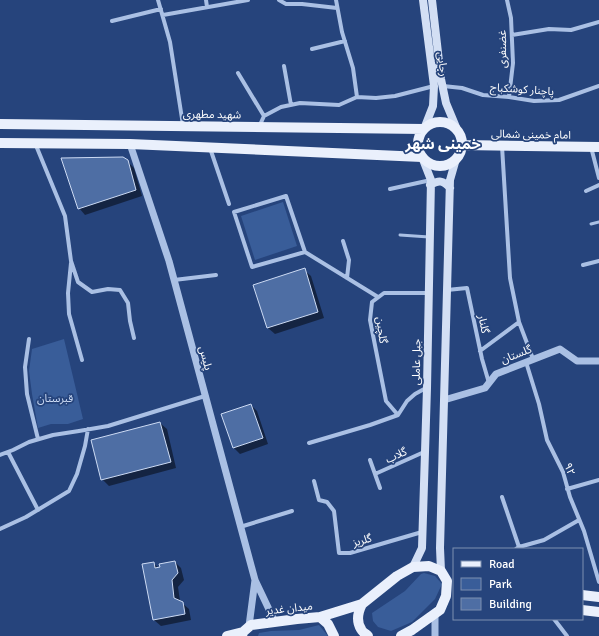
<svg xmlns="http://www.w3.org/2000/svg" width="599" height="636" font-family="Signika,'Noto Sans Arabic',sans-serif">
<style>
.green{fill:#395d99}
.shadow{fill:#0007}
.building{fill:#4e6ea4;stroke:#cddbf4}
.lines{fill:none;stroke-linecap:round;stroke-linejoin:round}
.service{stroke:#aac0e4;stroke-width:3}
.minor{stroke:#aac0e4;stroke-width:4}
.tertiary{stroke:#aac0e4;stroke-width:7}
.secondary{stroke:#d3dff4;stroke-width:8}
.primary{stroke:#eaf0fc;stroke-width:10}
.labels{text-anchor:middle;stroke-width:3.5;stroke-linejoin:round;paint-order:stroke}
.street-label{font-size:11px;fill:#fff;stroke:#26447c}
.park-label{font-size:11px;fill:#cddbf4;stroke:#26447c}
.district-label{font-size:15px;font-weight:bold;fill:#fff;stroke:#26447c}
</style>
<rect width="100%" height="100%" fill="#26447c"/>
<path class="green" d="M283,202l14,44 -42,14 -14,-44z
M64,339l19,80 -15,5h-17l-13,4 -6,-34 -3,-23 3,-22z
M424,573l11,3 7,8 -7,15 -23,23 -21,9 -13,-4 -5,-6 -1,-8 33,-22 16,-17z
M319,625l9,11h-70l1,-3 12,-2 28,-1z"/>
<path class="shadow" d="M127,161l7,7 8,28 -57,19 -6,-7z
M304,270l7,6 13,42 -49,16 -7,-6 -13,-43z
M251,405l6,6 11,33 -28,10 -6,-6 -11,-33z
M160,423l7,6 9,39 -67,18 -7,-7z
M175,562l6,6 3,12 -6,7 2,14 2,2 7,6 2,11 -30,6 -7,-6 -11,-55 10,-2 6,5z"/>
<path class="building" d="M123,157l5,3 8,30 -58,19 -17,-51z
M305,268l13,44 -51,16 -14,-43z
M251,404l12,34 -30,10 -12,-34z
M160,422l11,40 -70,18 -10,-40z
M175,561l3,12 -6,7 2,18 9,4 2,12 -32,6 -11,-56 12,-2 1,6 5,-1 -1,-3z"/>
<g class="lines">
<path class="service" d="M591,224l8,-2
M400,235l29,2"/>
<path class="minor" d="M158,0l12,42 13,83
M206,0l1,7
M279,0l7,4h16l35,4
M507,0l4,18 2,45 -4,34
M163,15l85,-15
M112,21l49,-12
M512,35l37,-6 22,1 28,-8
M312,49l33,-8
M284,66l7,39
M238,73l26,43
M443,86l19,2 21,7 26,2 25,4 25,-1 40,-14
M357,97l19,1 19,-2 39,-10
M259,127l5,-11 17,-9 19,-4 39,2 18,-8 -4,-29 -11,-36 -6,-32
M35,143l30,73 6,45 7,21 14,10 16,-3 12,1 8,13 2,18 4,17
M502,146l8,132 9,44 14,37
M591,147l8,31
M210,148l19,56
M390,189l41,-9
M586,191l13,-6
M343,241l6,19 -2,18
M305,252l-53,15 -18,-55 52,-16 19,56 73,45
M71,263l-3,30 1,21 13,46
M583,265l16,-4
M174,280l42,-5
M447,290l20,-2 15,71 7,24
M29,339l-4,28 2,27 11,45
M480,351l39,-29
M526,362l13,42 8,36 16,32 7,25 14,34 15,51
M398,415l-12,-14 -16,-81 2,-18 12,-9h44
M309,443l61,-18 28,-10 9,-14 8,-7 11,-6
M8,452l30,58
M0,455l13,-5 16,-8 24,-7 26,-4 29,-5 97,-30
M370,460l10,28
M375,474l49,-22
M314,481l5,19 8,2 7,9 5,42h11l72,-21
M567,489l32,-9
M502,497l17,50
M240,527l52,-16
M0,529l26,-12 43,-26 8,-17 8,-28 3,-17
M516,549l3,-2 25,-7 35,-20
M554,619l13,17"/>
<path class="tertiary" d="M130,144l39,117 86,319 20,42
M444,400l41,-12 11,-14 64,-25 17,12h22
M435,613v23
M249,626l6,-46"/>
<path class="secondary" d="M423,0l11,86 -1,20 -9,23
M432,0l9,79 5,24 10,24
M430,185c9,-5 13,-5 20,3
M413,567l9,-19 5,-160 4,-208 -9,-23
M441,571l-1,-23 10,-368 6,-21"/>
<path class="primary" d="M418 144a22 22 0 1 1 44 0a22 22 0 1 1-44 0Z
M0,124l424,5
M0,143l130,1 292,13
M463,145l136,2
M582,595l17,2
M582,610l17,2
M320,617l42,-13
M227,636l16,-4
M242,636l1,-4 8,-7 46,-6 23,-2 8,7 6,12
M368,636c-2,-2 -6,-4 -7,-7 -5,-8 -3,-17 1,-25l35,-28 16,-9 16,-1 12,5 6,10 -1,15 -6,14 -28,20 -11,6"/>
</g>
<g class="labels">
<g class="street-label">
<text transform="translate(502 49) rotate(-91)" y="4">غضنفری</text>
<text transform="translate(443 64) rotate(83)" y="4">رجایی</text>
<text transform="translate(522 89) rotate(4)" y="4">پاچنار کوشکباج</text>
<text transform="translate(212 114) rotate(1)" y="4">شهید مطهری</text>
<text transform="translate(531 134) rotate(1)" y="4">امام خمینی شمالی</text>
<text transform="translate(484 324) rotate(78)" y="4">گلنار</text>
<text transform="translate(382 330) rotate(82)" y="4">گلچین</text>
<text transform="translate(516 354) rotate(-21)" y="4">گلستان</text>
<text transform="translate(206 358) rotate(75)" y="4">پلیس</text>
<text transform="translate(416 362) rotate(-89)" y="4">جبل عاملی</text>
<text transform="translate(396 455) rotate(-24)" y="4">گلاب</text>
<text transform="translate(570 469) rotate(69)" y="4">۹۲</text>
<text transform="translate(362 540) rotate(-16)" y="4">گلریز</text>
<text transform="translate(289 608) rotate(-6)" y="4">میدان غدیر</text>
</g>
<g class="park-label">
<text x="55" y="402">قبرستان</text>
</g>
<g class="district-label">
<text x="443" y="149">خمینی شهر</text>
</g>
</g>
<rect x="453" y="548" width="130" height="72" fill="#26447c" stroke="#7d8fb0"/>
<rect x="461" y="561" width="20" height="6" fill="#eaf0fc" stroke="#7d8fb0"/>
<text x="489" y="568" font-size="12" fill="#ffffff">Road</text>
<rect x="461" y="578" width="20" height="12" fill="#395d99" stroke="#7d8fb0"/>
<text x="489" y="588" font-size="12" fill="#ffffff">Park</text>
<rect x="461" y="598" width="20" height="12" fill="#4e6ea4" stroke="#7d8fb0"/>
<text x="489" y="608" font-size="12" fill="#ffffff">Building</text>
</svg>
